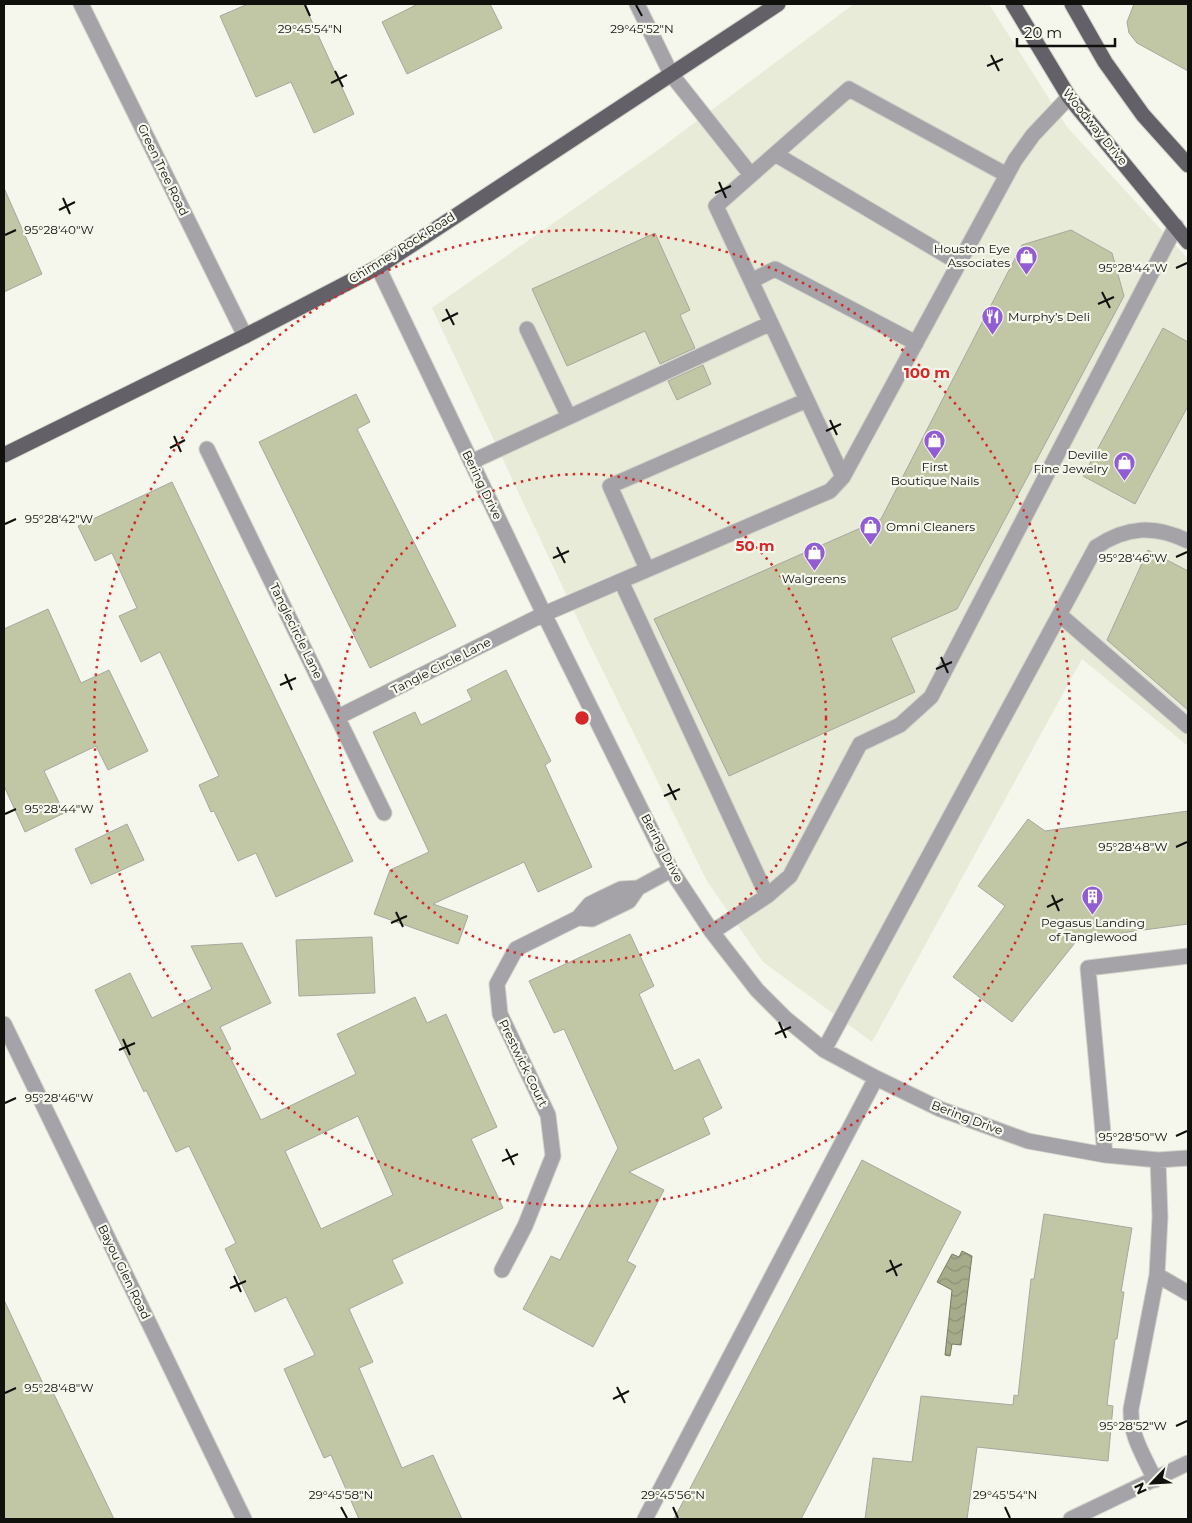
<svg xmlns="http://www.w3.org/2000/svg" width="1192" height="1523" font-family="Montserrat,sans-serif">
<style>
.built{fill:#e8ebd8}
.water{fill:url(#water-waves);stroke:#797c64}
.building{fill:#c1c6a5;stroke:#a7a89e;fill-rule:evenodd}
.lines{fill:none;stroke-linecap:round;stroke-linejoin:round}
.minor-casing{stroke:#d0d2c8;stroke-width:17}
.major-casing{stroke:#d0d2c8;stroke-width:17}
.minor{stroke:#a5a3a8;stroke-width:15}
.major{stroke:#636068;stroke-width:15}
.ticks{fill:none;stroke:#10100d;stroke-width:2}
.ring{fill:none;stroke:#d62828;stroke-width:2.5;stroke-dasharray:2.5 5}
.labels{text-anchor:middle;stroke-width:4.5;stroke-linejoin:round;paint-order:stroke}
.street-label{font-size:12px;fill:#10100d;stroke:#f5f7ec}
.poi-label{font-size:12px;fill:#10100d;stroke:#f5f7ec}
.ticks-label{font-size:12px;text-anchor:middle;fill:#10100d;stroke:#f5f7ec;stroke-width:4.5;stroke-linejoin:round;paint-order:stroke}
.centre{fill:#d62828;stroke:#f5f7ec;stroke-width:2.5}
.ring-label{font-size:15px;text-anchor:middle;font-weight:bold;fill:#d62828;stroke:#f5f7ec;stroke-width:4.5;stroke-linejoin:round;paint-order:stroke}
</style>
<defs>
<pattern id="water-waves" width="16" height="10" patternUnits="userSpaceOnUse" patternTransform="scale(1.25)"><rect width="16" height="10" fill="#a6ab8a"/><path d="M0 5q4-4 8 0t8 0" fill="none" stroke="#8e9276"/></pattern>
</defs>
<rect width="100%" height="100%" fill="#f5f7ec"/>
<path class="built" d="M854,4h135l78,123 121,132v487l-106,-87 -210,383 -109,-80 -56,-81 -119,-240 -156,-333 226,-158z"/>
<path class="water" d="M962,1251l10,5 -11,89 -9,-1 -2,12 -5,-1 7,-65 -15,-8 15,-28 7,3z"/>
<path class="building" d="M248,4h56l50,110 -40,19 -23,-51 -35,15 -36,-81z
M418,4h72l12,24 -95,46 -25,-52z
M1134,4h54v67l-51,-28 -8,-10 -2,-11z
M4,188l38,86 -38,18z
M1071,230l41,23 12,43 -167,313 -66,29 24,54 -186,84 -75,-157 227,-100 141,-274z
M655,233l35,77 -10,5 15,33 -35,16 -15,-33 -78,35 -35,-77z
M1163,328l25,14v64l-53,98 -52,-28z
M703,365l8,19 -34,16 -9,-19z
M356,394l14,28 -13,7 99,197 -86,42 -111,-226z
M172,482l181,379 -77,36 -20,-44 -18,8 -24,-50 -3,1 -12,-27 20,-9 -59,-124 -19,10 -22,-46 18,-8 -25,-55 -17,8 -17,-35z
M1148,550l40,21v139l-81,-70z
M48,609l33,74 28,-13 39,81 -40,19 -12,-24 -52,25 20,42 -39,19 -21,-46v-157z
M506,670l45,91 -6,4 47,102 -54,25 -14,-30 -91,42 35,12 -10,28 -84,-30 16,-44 39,-18 -56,-120 42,-20 6,13 51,-25 -5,-10z
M1188,811v113l-110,15 -66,83 -59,-45 52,-71 -27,-20 50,-67 17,12z
M127,824l17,36 -53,24 -16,-35z
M630,934l24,52 -15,8 35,77 25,-12 23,49 -19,10 7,16 -81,38 35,18 -37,71 9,5 -43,81 -70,-38 28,-53 9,4 58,-112 -54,-119 -10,4 -25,-52z
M372,937l3,56 -76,3 -3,-56z
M242,943l29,60 -51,24 11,22 -4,2 34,69 95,-46 -19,-40 78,-37 12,26 19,-9 51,113 -26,12 32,69 -111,52 11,23 -54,26 24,53 -14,6 43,100 31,-13 29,64h-103l-28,-64 -7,3 -40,-89 31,-14 -29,-58 -31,15 -30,-63 11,-6 -47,-97 -13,6 -30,-62 -2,2 -49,-102 35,-17 22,45 60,-29 -21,-43zM358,1116l35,79 -72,34 -36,-78z
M862,1160l99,52 -160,307h-127z
M1044,1214l88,14 -11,64h3l-7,47h-2l-8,66 6,1 -5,55 -131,-14 -10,72h-102l8,-61 39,4 9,-66 92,9 1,-10 4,1 13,-117h3z
M4,1300l41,88 5,-2 64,133h-110z"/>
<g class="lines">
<defs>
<path id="minor" d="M81,4l164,332
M637,4l34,70 80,101
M775,154l184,109
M378,267l166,347 127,256 41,62 45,58 28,28 39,32 52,28 64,31 88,32 77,14 53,5 30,-2
M751,281l24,-12 141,74
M569,417l202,-94
M207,449l177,364
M471,462l98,-45 -42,-88
M843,477l-127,-271 133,-117 158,86
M647,569l-37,-83 197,-86
M621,581l146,315
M1060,615l128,111
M338,717l206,-103 286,-123 13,-14 172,-317 18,-25 36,-38
M578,918l14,1 37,-18 9,-13 33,-18
M712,932l55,-36 23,-20 70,-132 40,-19 31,-28 245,-471
M4,1024l240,495
M824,1050l272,-503c31,-21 59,-22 92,-6
M1105,1155l-17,-187 100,-12
M502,1270l23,-44 28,-70 -5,-41 -48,-101 -3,-30 19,-35 62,-31 12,-14 10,-5 21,-10 17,-1
M1157,1275l31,18
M1155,1480c-11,-24 -25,-44 -24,-71l26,-134 3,-58 -2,-57
M645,1519l231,-441
M1071,1519l117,-56"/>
<path id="major" d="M1013,4l56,93 119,145
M1072,4l33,58 38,53 45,50
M4,455l241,-119 133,-69 400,-263"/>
</defs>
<use href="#minor" class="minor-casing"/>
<use href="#major" class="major-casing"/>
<use href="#minor" class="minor"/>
<use href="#major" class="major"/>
</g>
<path class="ticks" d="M305,5l5,11M636,5l6,11M991,55l8,16M987,66l16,-7M335,71l8,16M331,83l16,-8M719,182l7,16M715,193l16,-7M63,198l7,16M59,210l16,-8M5,235l11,-5M1176,268l11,-5M1102,292l8,16M1098,304l16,-7M446,309l8,16M442,321l16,-8M830,420l7,15M826,431l15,-7M174,436l7,16M170,448l15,-8M5,524l11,-5M557,547l8,16M1176,557l11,-5M553,558l16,-7M941,657l7,16M936,669l16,-7M285,674l7,16M280,685l16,-7M668,784l8,16M664,796l16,-7M5,814l11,-5M1176,847l11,-5M1052,895l7,16M1047,907l16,-8M396,912l7,15M391,923l16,-7M779,1022l7,16M775,1034l16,-7M123,1039l7,16M119,1050l16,-7M5,1103l11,-5M1176,1136l11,-5M506,1149l8,16M502,1161l16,-7M890,1260l7,16M886,1272l16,-8M234,1276l7,16M230,1288l16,-7M617,1387l8,16M5,1393l11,-5M613,1399l16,-8M1176,1426l11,-5M341,1507l6,11M673,1507l5,11M1005,1507l5,11"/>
<g class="ring">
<circle cx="582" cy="718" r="244"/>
<circle cx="582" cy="718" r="488"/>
</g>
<defs>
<symbol id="shop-pin" viewBox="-11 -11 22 30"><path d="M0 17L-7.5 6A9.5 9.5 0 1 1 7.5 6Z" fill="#925cd4" stroke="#f5f7ec"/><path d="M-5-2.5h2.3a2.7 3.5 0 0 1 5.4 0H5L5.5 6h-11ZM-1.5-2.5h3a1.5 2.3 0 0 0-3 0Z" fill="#fff"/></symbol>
<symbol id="restaurant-pin" viewBox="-11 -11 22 30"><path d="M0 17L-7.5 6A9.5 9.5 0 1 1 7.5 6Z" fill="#925cd4" stroke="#f5f7ec"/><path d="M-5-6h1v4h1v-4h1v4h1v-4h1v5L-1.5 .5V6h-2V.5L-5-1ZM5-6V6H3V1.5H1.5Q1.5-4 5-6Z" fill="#fff"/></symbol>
<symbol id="building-pin" viewBox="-11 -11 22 30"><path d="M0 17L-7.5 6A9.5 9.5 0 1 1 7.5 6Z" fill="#925cd4" stroke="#f5f7ec"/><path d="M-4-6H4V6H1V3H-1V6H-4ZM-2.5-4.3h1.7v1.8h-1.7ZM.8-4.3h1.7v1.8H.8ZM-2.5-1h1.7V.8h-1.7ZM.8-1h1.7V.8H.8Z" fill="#fff"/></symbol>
</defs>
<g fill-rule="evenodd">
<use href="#shop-pin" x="1014" y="244" width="25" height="34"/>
<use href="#restaurant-pin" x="980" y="304" width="25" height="34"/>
<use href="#shop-pin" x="922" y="428" width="25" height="34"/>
<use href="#shop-pin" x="1112" y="450" width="25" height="34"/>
<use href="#shop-pin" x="858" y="514" width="25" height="34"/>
<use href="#shop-pin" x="802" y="540" width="25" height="34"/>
<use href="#building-pin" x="1080" y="884" width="25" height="34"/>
</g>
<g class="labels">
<g class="street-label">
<text transform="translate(1095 127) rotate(51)" y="4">Woodway Drive</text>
<text transform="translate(163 170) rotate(64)" y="4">Green Tree Road</text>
<text transform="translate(402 248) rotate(-32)" y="4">Chimney Rock Road</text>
<text transform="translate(482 485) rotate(64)" y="4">Bering Drive</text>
<text transform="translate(296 631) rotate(64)" y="4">Tanglecircle Lane</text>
<text transform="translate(441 666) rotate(-27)" y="4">Tangle Circle Lane</text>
<text transform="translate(662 848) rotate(62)" y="4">Bering Drive</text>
<text transform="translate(523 1063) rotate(64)" y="4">Prestwick Court</text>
<text transform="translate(967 1118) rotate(21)" y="4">Bering Drive</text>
<text transform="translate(124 1272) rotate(64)" y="4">Bayou Glen Road</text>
</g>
<g class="poi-label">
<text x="1010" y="253" text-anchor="end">Houston Eye<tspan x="1010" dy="14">Associates</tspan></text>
<text x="1008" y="321" text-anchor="start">Murphy’s Deli</text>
<text x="1108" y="459" text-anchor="end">Deville<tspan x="1108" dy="14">Fine Jewelry</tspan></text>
<text x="935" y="471">First<tspan x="935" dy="14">Boutique Nails</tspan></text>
<text x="886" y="531" text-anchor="start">Omni Cleaners</text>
<text x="814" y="583">Walgreens</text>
<text x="1093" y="927">Pegasus Landing<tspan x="1093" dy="14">of Tanglewood</tspan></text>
</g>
</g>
<g class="ticks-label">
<text x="310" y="33">29°45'54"N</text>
<text x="642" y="33">29°45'52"N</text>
<text x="59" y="234">95°28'40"W</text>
<text x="1133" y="272">95°28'44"W</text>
<text x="59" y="523">95°28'42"W</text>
<text x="1133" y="562">95°28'46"W</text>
<text x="59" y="813">95°28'44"W</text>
<text x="1133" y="851">95°28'48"W</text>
<text x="59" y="1102">95°28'46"W</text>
<text x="1133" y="1141">95°28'50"W</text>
<text x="59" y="1392">95°28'48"W</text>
<text x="1133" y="1430">95°28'52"W</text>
<text x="341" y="1499">29°45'58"N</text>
<text x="673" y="1499">29°45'56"N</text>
<text x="1005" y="1499">29°45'54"N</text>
</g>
<circle cx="582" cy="718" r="8" class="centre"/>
<g class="ring-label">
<text x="927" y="378">100 m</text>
<text x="755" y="551">50 m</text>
</g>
<rect width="1192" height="1523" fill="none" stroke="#10100d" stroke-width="10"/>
<g transform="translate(1152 1483) rotate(245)" stroke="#f5f7ec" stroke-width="4" paint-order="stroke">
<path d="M0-4L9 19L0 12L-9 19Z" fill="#10100d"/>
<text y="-8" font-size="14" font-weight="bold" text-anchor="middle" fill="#10100d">N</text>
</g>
<path d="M1017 38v8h98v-8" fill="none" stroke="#10100d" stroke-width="2.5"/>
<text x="1024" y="38" font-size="15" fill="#10100d" stroke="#f5f7ec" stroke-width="4" paint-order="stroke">20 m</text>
</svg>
